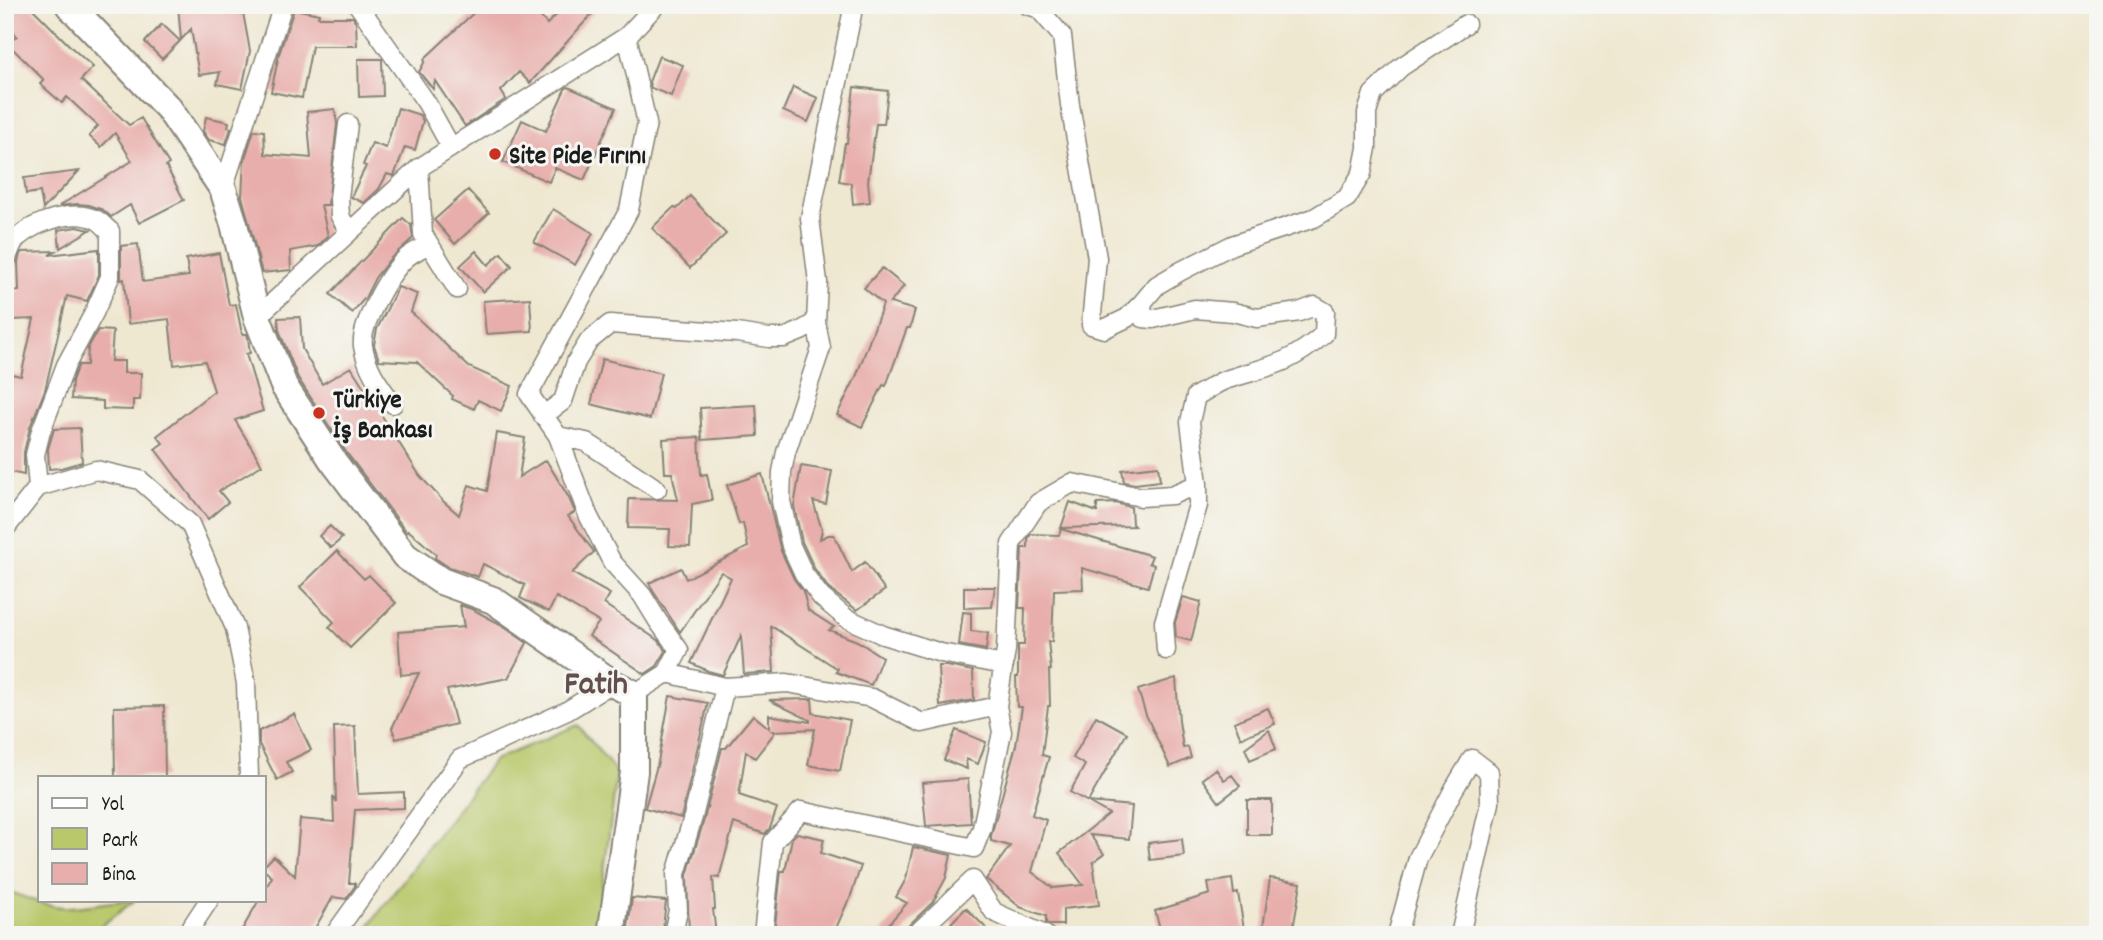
<svg xmlns="http://www.w3.org/2000/svg" width="2103" height="940" font-family="Dekko,sans-serif">
<style>
.green{fill:#b8c86b;stroke:#6a7244;stroke-width:2}
.building{fill:#e8aeab}
.lines{fill:none;stroke-linecap:round;stroke-linejoin:round}
.minor-casing{stroke:#868276;stroke-width:21}
.secondary-casing{stroke:#868276;stroke-width:30}
.minor{stroke:#fff;stroke-width:18}
.secondary{stroke:#fff;stroke-width:26}
.poi-dot{fill:#c8321e;stroke:#f6f6f2;stroke-width:2.5}
.labels{text-anchor:middle;stroke-width:6;stroke-linejoin:round;paint-order:stroke}
.poi-label{font-size:26px;font-weight:bold;fill:#1c1c1c;stroke:#f6f6f2;text-anchor:start}
.district-label{font-size:33px;font-weight:bold;fill:#634f4e;stroke:#f6f6f2}
</style>
<rect width="100%" height="100%" fill="#f6f6f2"/>
<filter id="ink" filterUnits="userSpaceOnUse"><feTurbulence type="fractalNoise" baseFrequency=".0143" numOctaves="2"/><feDisplacementMap in="SourceGraphic" scale="14" xChannelSelector="R" yChannelSelector="G"/><feConvolveMatrix kernelMatrix="1 2 1 2 8 2 1 2 1" color-interpolation-filters="sRGB"/></filter>
<filter id="wash" filterUnits="userSpaceOnUse"><feTurbulence type="fractalNoise" baseFrequency=".00686" numOctaves="4" result="noise"/><feDisplacementMap in="SourceGraphic" scale="28" xChannelSelector="R" yChannelSelector="G"/><feGaussianBlur stdDeviation="1.57" result="paint"/><feColorMatrix in="noise" values="0 0 0 0 0 0 0 0 0 0 0 0 0 0 0 0 0 1.4 0 .05"/><feComposite in="paint" operator="in"/></filter>
<g filter="url(#wash)">
<rect width="100%" height="100%" fill="#efe8d1"/>
<path class="green" d="M578,725l39,48 -21,162h-234l132,-175z
M5,890c20,7 43,18 64,17 22,0 43,-7 66,-7l-46,35h-84z"/>
<g id="blocks">
<path class="building" d="M5,5h24l43,43 21,19 -12,13 48,45 12,-7 28,46 -3,2 18,34 -45,23 -9,-18 -19,12 -8,-7 -14,-5 -12,-1 -18,2 73,-45 -17,-28 -14,14 -12,-11 9,-10 -31,-29 -5,6 -22,-19 4,-4 -36,-36 9,-8 -12,-12z
M178,5h42v6l22,-4 8,44 -8,38 -25,-5 3,-12 -21,3 -8,-46 -10,11z
M482,5h48l17,19 20,-19h33l-70,78 -11,-11 -18,19 5,8 -41,27 -30,-45 -2,8 -14,-17 6,-11 -1,-2z
M294,9l25,5 -1,3h35l3,6 1,23h-45l-10,52 -31,-6 8,-38z
M162,24l18,17 -18,18 -17,-17z
M659,56l24,9 -12,31 -20,-8 -2,-6z
M358,59h24l1,37 -24,1z
M568,87l48,21 -32,72 -29,-12 -6,14 -46,-20 19,-42 24,11 19,-42z
M793,87l25,11 -10,24 -25,-11z
M854,87l34,4 -4,33h-8l-8,57 2,21 -17,2 -2,-21 -12,-2 6,-38h2z
M398,108l22,7 3,6 -8,29 -10,-3 -11,29 -7,-2 -8,15 -15,14 -13,-6 15,-31 -3,-1 9,-22 14,5z
M335,109l2,15 -9,81h-7l7,31 -10,10 -28,5 1,19 -29,3 -20,-77 2,-35 10,-31 10,1 1,23 46,4 -4,-46z
M206,117l23,5 -1,5 3,1 -5,16 -17,-4 -6,-9z
M79,171l-36,38 -3,-17 -14,2 -2,-16z
M468,190l21,23 -34,31 -21,-24z
M690,196l36,38 -36,34 -38,-40 22,-21 3,2z
M553,209l40,24 -18,32 -41,-23z
M403,218l8,7 2,13 -23,21 -15,19 -10,20 -13,15 -22,-19z
M77,227l13,3 -30,18 -2,-18z
M138,244l5,38 46,-6 -3,-17 33,-6 10,52 7,-1 6,30h5l1,4 2,15 -4,1 17,57 -28,9 27,45 -43,26 9,11 -20,17 -53,-70 8,-6 -6,-7 57,-45 -9,-30 -31,4 -5,-46 -41,5 -4,-45 -3,1v-34z
M99,249v26l-12,26 -20,-5 -22,94 -15,37 -6,25v23l-19,-4v-72l6,-25 10,2 13,-57 -22,1 -2,-28 9,-1 -1,-29 2,-8 2,-2 33,-1 -6,4z
M476,251l12,14 13,-12 11,13 -29,26 -23,-26z
M882,268l22,18 -14,17 25,7 -5,18h-3l-21,58 -3,-1 -21,42 -25,-12 19,-38 27,-73 -19,-16z
M398,287l19,7 -6,18 58,55 43,19 -11,25 -23,-11 -4,9 -22,-10 1,-3 -36,-34 -38,-2 -5,-15 3,-16z
M530,298l2,33 -46,3 -3,-33z
M300,317l2,32 20,35 29,-17 69,109 23,25 16,14 10,-30 18,6 10,-58 28,5 -6,39 27,-17 23,38 6,14 -7,4 26,36 -22,21 38,21 -6,10 55,37 7,10 -9,15 -12,8 -56,-38 10,-14 -43,-25 -7,15 -29,-14 5,-13 -42,-21 -5,13 -31,-11 -12,-8 1,-4 -28,-24 -1,2 -61,-80 -48,-74 -19,-48 -1,-12z
M98,330l15,1 -2,30h13v12h17l-1,27h-7v10l-30,-1v-8l-32,-2 1,-18 4,-11 3,-5h8l1,-17z
M602,359l59,14 -11,46 -59,-15z
M756,405l2,31 -56,4 -2,-32z
M80,428l2,34 -21,6 -12,1 -1,-20 6,-20z
M699,437l2,38 6,-1 5,26 -20,4 -2,43 -21,-1 1,-17 -42,-1 1,-29 49,1 -6,-27h-7l-2,-34z
M801,466l31,5 -6,33 -13,-3 9,29 -2,9 8,-4h6l18,37 13,-10 20,28 -28,20 -28,-21 -15,-21 -12,-26 -8,-36z
M1158,466l2,15 -25,3 -11,-2 -2,-12z
M762,474l19,77 13,28 9,12 5,19 26,17 -5,3 28,11 25,16 -11,28 -35,-13 2,-3 -67,-43 3,46 -30,2 -3,-38 -18,39 -15,-4 -17,-8 40,-85 -10,-6 -41,60 -27,-41 -4,-8 32,-15 5,11 62,-32 -5,-24 -4,1 -12,-39z
M1070,502l27,10v-8l18,-1 16,4 1,17 2,2 -73,2z
M330,526l12,12 -11,10 -12,-12z
M1061,529l91,27 -3,7 5,2 -6,22 -66,-19 1,21 -29,1 -2,52 -4,-1 3,29h-2l1,36h-2l-6,49 7,2 -17,58 14,5 -14,52 21,16 30,-3 -24,-32 50,-39 -21,-12 44,4 -3,33 -39,-4 14,19 -11,8 6,43 -36,4v16h-12l-5,-2v-7l-26,-9 -34,-28 24,-33 -19,-5v-5l25,-91 6,-38h-5l-1,-30h2v-32h6l1,-37h-6l3,-60h6v-9l3,-5 28,1z
M337,551l27,28 5,-4 27,28 -46,45 -21,-21 5,-5 -34,-35z
M964,587h31l-3,20 -28,1z
M1183,597l18,5 -10,39 -15,-4 -1,-14z
M460,605l14,5 26,14 27,19 -19,35 -61,12 9,34 -60,15 -4,-11 27,-55 -18,2 -3,-43 66,-5z
M963,612l8,1v18l17,2 -2,17 -27,-5z
M938,666h9l26,5 1,29 -34,6z
M1176,678l3,43 4,27 5,-1 3,11 -21,9 -24,-52 -8,-25z
M670,696l38,7 -27,115 -36,-10 13,-46z
M812,699l1,14 37,7 -10,51 -32,-6 7,-36 -42,2 2,1 -20,26 -9,-7 -7,44 38,13 -7,20 -5,6 -31,-11 -15,55 -6,-1 2,32h-2l3,26h-27l-2,-60 17,-55 18,-72h4l27,-33 16,13v-13l41,7v-2l-41,-20z
M164,706l1,71h-50l-1,-70z
M1268,708l7,16 -34,14 -7,-16z
M294,714l17,36 -25,12 6,10 -15,8 -18,-36v-13z
M1096,716l31,17 -39,69 -18,-10 15,-27 -12,-7z
M355,726l3,68 46,-2v16l-49,2 -6,73h6v3l-9,13 -13,-2 -22,38h-72l20,-35h5v-9l8,-14 -8,-7v-4l10,-10 21,20 5,-57 34,3 -1,-26 3,6 -2,-75z
M956,730l30,12 -8,22 -12,-5 1,10 -23,-9z
M1269,730l7,19 -26,11 -5,-12z
M1216,769l8,11 8,-5 8,11 -21,16 -17,-23z
M968,779l3,44 -45,3 -4,-43z
M1247,800h25v35h-25z
M797,833l27,6 -3,14 40,13 -12,35h-1l-15,34h-59l7,-64h4l7,-33z
M1182,839l2,17 -34,4 -2,-17z
M913,847l38,8 -5,23 -13,24 -26,25 -3,8h-25l28,-32 -11,-6 10,-18z
M1270,878l31,5 -9,52h-30z
M1232,879l2,15 4,-1 7,42h-83l-7,-24 55,-17 -2,-11z
M632,898l34,3 -4,34h-35z
M966,908l27,27h-29l-13,-12z"/>
</g>
</g>
<g filter="url(#ink)">
<use href="#blocks" fill-opacity="0" stroke="#868276" stroke-width="2"/>
<g class="lines">
<defs>
<path id="minor" d="M358,5l68,97 25,45
M1027,5l11,3 24,28 8,69 27,153 -6,67 13,4 23,-11 15,-15
M627,36l20,87 -18,87 -100,184 29,42 30,79 24,47 30,33 16,26 21,29 -12,23 -33,21
M348,124l-9,74 1,18 9,16
M419,168l4,66 34,55
M223,189l60,-184
M5,264c3,-8 6,-20 12,-26 18,-16 57,-30 80,-18 4,2 9,8 13,11v46l-16,36 -28,52 -25,66 -6,24 3,32 -33,42
M257,317l162,-149 208,-132 29,-31
M816,322l5,26 -35,104 -4,20 -1,29 10,45 13,28 17,23 25,21 37,17 58,18 63,12
M393,404c-13,-18 -26,-34 -30,-58 -3,-21 26,-72 42,-87 6,-6 16,-10 23,-15
M543,416l20,-15 13,-39 13,-21 21,-17 127,9 32,5h15l17,-7 15,-9 2,-40 -8,-64 42,-204 -3,-9
M558,436l28,6 71,47
M1198,484l-8,-62 6,-26c10,-5 19,-12 29,-16 43,-14 63,-14 99,-46l1,-22 -10,-6 -16,6 -42,6 -24,-6 -38,-3 -42,10 -10,-1 -1,-15 15,-18 24,-14 51,-26 82,-27 33,-20 15,-25 5,-25v-35l6,-19 28,-27 65,-43
M38,487l58,-17 44,10 50,44 45,104 11,55 3,94
M667,673l58,14 62,-4 85,15 50,25 75,-17
M186,935l23,-35
M334,935l126,-176 107,-48 45,-28
M673,935l5,-25 -2,-36 17,-57 32,-130
M763,935l10,-93 28,-31 173,37 8,-20 20,-96 -5,-26 9,-56 5,-106 27,-41 34,-20 69,14 31,-2 26,-11v21l-34,117 2,28
M915,935l58,-55 21,32 51,23
M1397,935l21,-77 36,-69 18,-30 17,13 1,31 -30,132"/>
<path id="secondary" d="M69,5l100,104 54,80 11,35 23,93 27,69 49,75 72,95 36,25 52,19 119,83 22,11v78l-23,163"/>
</defs>
<use href="#minor" class="minor-casing"/>
<use href="#secondary" class="secondary-casing"/>
<use href="#minor" class="minor"/>
<use href="#secondary" class="secondary"/>
</g>
</g>
<g class="poi-dot">
<circle cx="495" cy="154" r="7"/>
<circle cx="319" cy="413" r="7"/>
</g>
<g class="labels">
<g class="poi-label">
<text x="509" y="163">Site Pide Fırını</text>
<text x="333" y="407">Türkiye<tspan x="333" dy="30">İş Bankası</tspan></text>
</g>
<g class="district-label">
<text x="596" y="693">Fatih</text>
</g>
</g>
<rect width="2103" height="940" fill="none" stroke="#f6f6f2" stroke-width="28"/>
<rect x="38" y="776" width="228" height="126" fill="#f6f6f2" stroke="#9f9f9c" stroke-width="2"/>
<rect x="52" y="798" width="35" height="10" fill="#ffffff" stroke="#9f9f9c" stroke-width="2"/>
<text x="102" y="810" font-size="21" fill="#1c1c1c">Yol</text>
<rect x="52" y="828" width="35" height="21" fill="#b8c86b" stroke="#9f9f9c" stroke-width="2"/>
<text x="102" y="846" font-size="21" fill="#1c1c1c">Park</text>
<rect x="52" y="863" width="35" height="21" fill="#e8aeab" stroke="#9f9f9c" stroke-width="2"/>
<text x="102" y="880" font-size="21" fill="#1c1c1c">Bina</text>
</svg>
